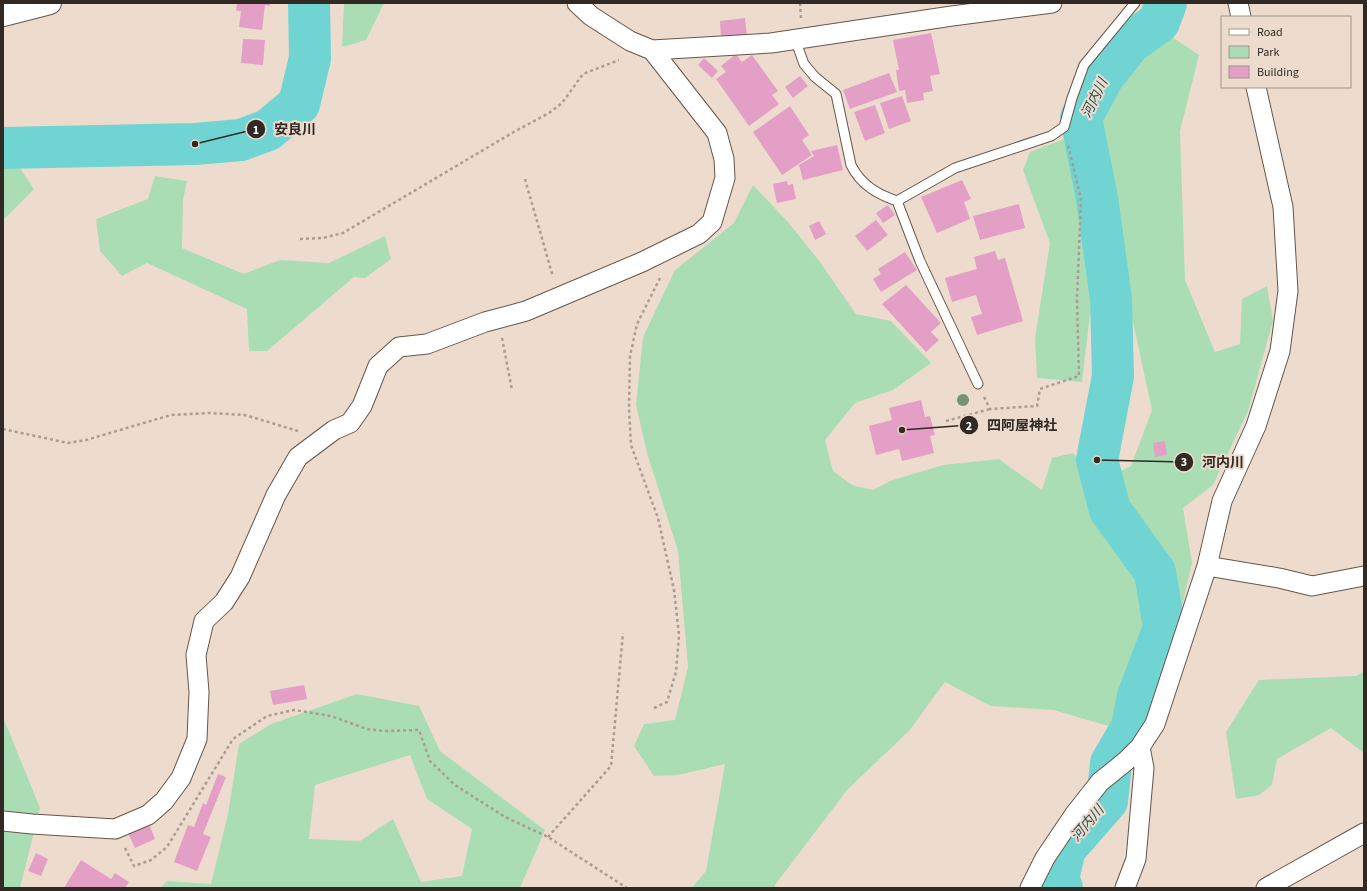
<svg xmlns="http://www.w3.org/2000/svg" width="1367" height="891" font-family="'Source Sans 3','Noto Sans JP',sans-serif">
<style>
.green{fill:#abddb5;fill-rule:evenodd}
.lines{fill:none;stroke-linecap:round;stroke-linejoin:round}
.river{stroke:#70d4d3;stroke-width:42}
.building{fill:#e39fc6}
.lane-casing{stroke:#65564a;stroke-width:11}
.street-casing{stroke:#65564a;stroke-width:21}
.secondary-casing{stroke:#65564a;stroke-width:24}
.path{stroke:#a99c91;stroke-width:2.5;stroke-dasharray:3 3;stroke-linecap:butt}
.lane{stroke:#fff;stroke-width:9}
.street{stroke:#fff;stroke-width:19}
.secondary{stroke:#fff;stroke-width:22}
.tree{fill:#769475}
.labels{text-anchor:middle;stroke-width:4;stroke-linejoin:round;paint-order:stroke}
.water-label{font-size:14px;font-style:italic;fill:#265353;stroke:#eddcce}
.leader{fill:none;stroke:#302924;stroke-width:1.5}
.callout-dot{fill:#302924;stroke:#eddcce;stroke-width:1.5}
.mark-label{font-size:12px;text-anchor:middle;font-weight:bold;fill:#fff}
.callout-label{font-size:14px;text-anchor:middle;font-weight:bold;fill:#302924;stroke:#eddcce;stroke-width:4;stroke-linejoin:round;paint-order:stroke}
</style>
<rect width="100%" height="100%" fill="#eddcce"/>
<path class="green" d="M344,3h40l-18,37 -24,7z
M1163,31l36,24 -19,76 5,149 30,72 25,-8 2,-45 25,-13 6,35 -25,90 -35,74 -30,23 9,55 -13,57 -32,94 -39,12 -54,-16 -63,-4 -46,-24 -36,49 -62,59 -72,95v3h-83l14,-17 19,-107 -47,11 -24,1 -20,-30 10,-22 31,-4 13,-53 -10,-116 -31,-98 -11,-48 7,-68 32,-67 59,-47 19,-38 35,37 32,40 36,52 35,7 40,42 -38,27 -38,13 -30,37 8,31 19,14 21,5 17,-9 53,-16 56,-6 43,31 10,-32 21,-5 25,29 33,-16 21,-56 -24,-111 -37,7 -9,76 -45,-4 -2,-40 15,-95 -27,-73 7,-18 42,-16 34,-33 21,-36z
M3,143l31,46 -31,31z
M155,176l32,5 -4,19 -1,48 62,26 36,-14 49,3 56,-27 6,23 -26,19 -11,-1 -87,74h-18l-2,-42 -100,-46 -25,13 -22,-25 -4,-32 52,-20z
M1364,672v81l-33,-25 -54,31 -5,26 -13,10 -23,4 -10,-67 33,-52 97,-4z
M357,694l62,12 21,45 105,79 -25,58h-360l7,-7 44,3 17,-70 11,-70 32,-20zM410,755l17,44 45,30 -10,47 -41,6 -28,-63 -33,22 -51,-2 6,-54z
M3,717l37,91 -20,80h-17z"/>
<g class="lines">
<path class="river" d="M3,148l192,-4 46,-4 27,-10 31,-26 11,-46 -1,-55
M1062,888l-4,-9 7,-30 42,-48 4,-38 21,-36 6,-31 26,-68 -9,-56 -45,-62 -13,-50 16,-84 -2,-77 -14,-101 -16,-80 22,-41 27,-34 29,-21 7,-19"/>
</g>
<path class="building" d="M237,3h34l-1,3 -5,-1 -3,25 -23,-3 2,-16h-5z
M745,18l2,18 -26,3 -1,-18z
M931,33l9,41 -10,2 3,15 -10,2 1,7 -17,3 -2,-13 -6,1 -3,-21h3l-6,-30z
M243,39l22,1 -2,25 -22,-2z
M736,54l6,8 10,-7 26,36 -6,4 7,9 -30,22 -33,-47 10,-7 -5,-6z
M704,58l14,13 -6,7 -14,-13z
M889,73l8,19 -47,17 -7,-19z
M800,76l8,10 -15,12 -8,-11z
M902,96l9,25 -22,8 -9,-26z
M875,105l10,28 -20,8 -11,-29z
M790,106l19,29 -7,5 10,15 -30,20 -29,-43z
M837,145l6,25 -40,10 -4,-15 15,-9 -3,-5z
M962,180l9,19 -7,3 6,17 -33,14 -16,-36z
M787,181l1,4 5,-1 3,15 -19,4 -4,-19z
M1019,204l6,24 -45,12 -7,-24z
M888,205l7,10 -12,8 -7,-10z
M876,220l12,15 -21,16 -12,-15z
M819,221l7,13 -11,6 -6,-14z
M995,251l3,9 7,-2 18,63 -46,14 -6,-18 11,-3 -6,-19 -24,7 -7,-24 32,-9 -3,-12z
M905,252l12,18 -36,22 -8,-13 8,-5 -3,-5z
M906,285l35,38 -10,9 8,8 -13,12 -44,-48z
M921,400l4,17 5,-1 5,19 -5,1 4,17 -32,8 -3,-12 -23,6 -7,-29 23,-6 -3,-12z
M1165,441l2,14 -12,2 -2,-14z
M304,685l3,14 -34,6 -3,-14z
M218,774l8,3 -23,57 8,3 -14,34 -23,-9 14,-37 6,2 9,-24 3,2z
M149,824l6,15 -20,9 -7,-15z
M36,853l12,6 -7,17 -13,-5z
M81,860l30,19 4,-6 14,9 -4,6h-61z"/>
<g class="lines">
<defs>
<path id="lane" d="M795,39l9,25 11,13 21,17 15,71c10,20 26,29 46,36l58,-33 96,-32 13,-9 8,-29 12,-33 51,-62
M897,201l23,60 58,123"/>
<path id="street" d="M577,3l14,13 39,25 22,9 119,-7 181,-27 100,-13
M1238,3l3,14
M1207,566l72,12 33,8 52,-10
M3,821l29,3 83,5 33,-14 16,-14 17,-23 16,-39 2,-47 -3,-37 8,-34 20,-19 16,-25 36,-82 22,-38 36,-27 16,-7 12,-17 16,-40 21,-19 28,-3 58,-22 41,-11 116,-49 57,-28 13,-12 13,-44 -1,-19 -7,-26 -65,-83
M1030,888l15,-30 29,-43 26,-33 26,-21 14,-14 15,-23 52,-158 15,-65 34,-75 24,-75 8,-60 -5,-84 -27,-120
M1125,888l11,-29 8,-91 -4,-21
M1266,888l98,-55"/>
<path id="secondary" d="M3,15l47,-12"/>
</defs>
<use href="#lane" class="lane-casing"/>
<use href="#street" class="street-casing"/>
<use href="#secondary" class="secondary-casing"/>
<path class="path" d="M800,3l1,15
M525,179l28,98
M300,239l23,-1 20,-5 169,-100 37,-20 13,-10 21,-29 36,-14
M502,338l10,52
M984,397l6,12 47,-3 3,-17 39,-13 -2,-76 4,-101 -13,-54
M946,421l44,-12
M3,429l65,14 18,-3 85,-25 38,-2 36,2 53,16
M654,708l13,-6 9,-30 3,-37 -5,-45 -16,-72 -27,-73 -2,-36 1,-53 7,-32 23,-46
M548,837l63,-71 12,-133
M125,848l9,18 17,-6 16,-13 66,-108 34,-23 27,-6 37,6 36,13 17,2 35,-1 11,31 25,24 50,32 43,20 79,51"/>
<use href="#lane" class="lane"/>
<use href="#street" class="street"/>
<use href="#secondary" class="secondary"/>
</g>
<circle class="tree" cx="963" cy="400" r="6"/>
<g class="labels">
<g class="water-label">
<text transform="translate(1094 98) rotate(-64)" y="5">河内川</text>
<text transform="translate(1087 823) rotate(-49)" y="5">河内川</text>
</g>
</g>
<path class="leader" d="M195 144L256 129M902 430L969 425M1097 460L1184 462"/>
<g class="callout-dot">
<circle cx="195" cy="144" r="4"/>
<circle cx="902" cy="430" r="4"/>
<circle cx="1097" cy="460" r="4"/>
<circle cx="256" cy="129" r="10"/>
<circle cx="969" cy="425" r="10"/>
<circle cx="1184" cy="462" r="10"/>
</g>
<g class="mark-label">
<text x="256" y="134">1</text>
<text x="969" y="430">2</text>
<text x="1184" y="466">3</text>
</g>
<g class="callout-label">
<text x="295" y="134">安良川</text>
<text x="1022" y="430">四阿屋神社</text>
<text x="1223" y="467">河内川</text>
</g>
<rect width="1367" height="891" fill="none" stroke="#302924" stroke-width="8"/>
<rect x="1221" y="16" width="130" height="72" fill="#eddcce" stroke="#a1948a"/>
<rect x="1229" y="29" width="20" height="6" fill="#ffffff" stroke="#a1948a"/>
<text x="1257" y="36" font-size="12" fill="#302924">Road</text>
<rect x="1229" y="46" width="20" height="12" fill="#abddb5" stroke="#a1948a"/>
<text x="1257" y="56" font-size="12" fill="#302924">Park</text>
<rect x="1229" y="66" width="20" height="12" fill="#e39fc6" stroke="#a1948a"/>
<text x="1257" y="76" font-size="12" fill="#302924">Building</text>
</svg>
